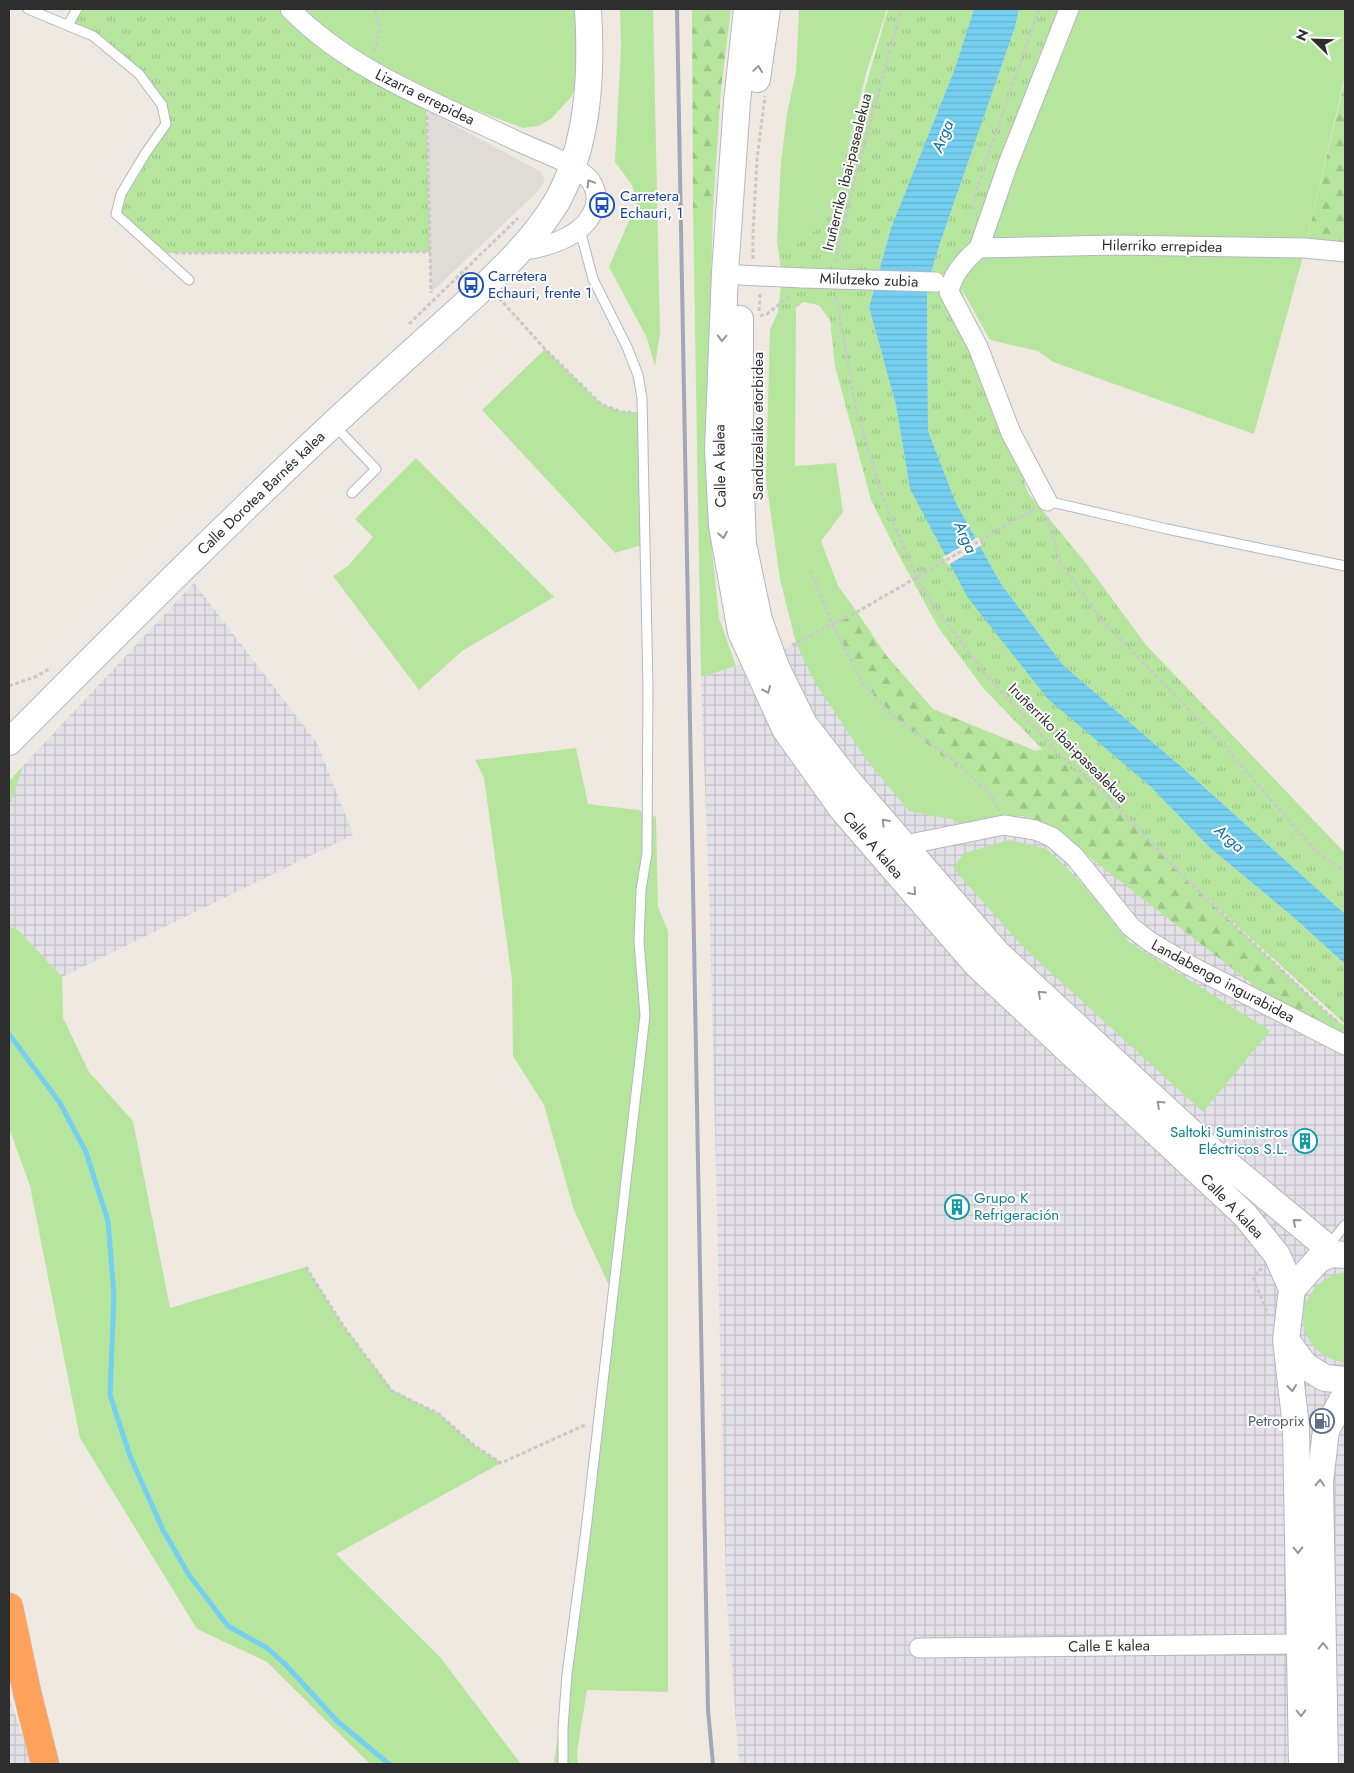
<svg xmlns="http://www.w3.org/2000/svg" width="1354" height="1773" font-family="Jost,sans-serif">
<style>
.industrial{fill:url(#industrial-grid)}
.grass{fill:#b6e59e}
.forest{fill:url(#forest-firs)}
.park{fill:url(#park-tufts)}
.plaza{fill:#dfdcd8}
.water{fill:url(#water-rules)}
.pier{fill:#efe9e1}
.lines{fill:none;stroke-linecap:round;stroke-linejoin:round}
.stream{stroke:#75cff0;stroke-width:5}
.lane-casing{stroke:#b4b7c1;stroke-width:11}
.street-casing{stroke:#b4b7c1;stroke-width:21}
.secondary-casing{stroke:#b4b7c1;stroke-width:28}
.highway-casing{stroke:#c9c9c9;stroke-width:29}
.path{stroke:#c9c9c9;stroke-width:3;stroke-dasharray:4 2.5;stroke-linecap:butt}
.lane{stroke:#fff;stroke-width:9}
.street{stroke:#fff;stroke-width:19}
.secondary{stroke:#fff;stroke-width:26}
.highway{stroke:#ffa35c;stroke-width:28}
.rail{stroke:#a3a6b8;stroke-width:4}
.street-bridge-casing{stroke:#b4b7c1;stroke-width:21;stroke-linecap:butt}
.path-bridge{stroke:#c9c9c9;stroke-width:3;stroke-dasharray:4 2.5;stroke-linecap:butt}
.street-bridge{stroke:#fff;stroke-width:19}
.oneway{stroke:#969696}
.labels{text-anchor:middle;stroke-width:4;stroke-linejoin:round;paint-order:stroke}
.street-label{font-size:15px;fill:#2e2e2e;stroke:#fff}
.transit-label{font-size:15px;fill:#164399;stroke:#fff;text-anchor:start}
.culture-label{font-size:15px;fill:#0d838f;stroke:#fff;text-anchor:end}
.service-label{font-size:15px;fill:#4e5e75;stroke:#fff;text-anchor:end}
.water-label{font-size:16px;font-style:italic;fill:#0d6fa3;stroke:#fff}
</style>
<defs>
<pattern id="industrial-grid" width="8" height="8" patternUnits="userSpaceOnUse" patternTransform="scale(1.25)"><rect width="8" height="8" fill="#e3e1e8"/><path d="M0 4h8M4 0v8" fill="none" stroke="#c3c1c7"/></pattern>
<pattern id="forest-firs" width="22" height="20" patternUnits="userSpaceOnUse" patternTransform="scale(1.25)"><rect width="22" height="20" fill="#b6e59e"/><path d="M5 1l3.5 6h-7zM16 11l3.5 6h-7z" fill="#9dc588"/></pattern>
<pattern id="park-tufts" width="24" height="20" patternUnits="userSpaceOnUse" patternTransform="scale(1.25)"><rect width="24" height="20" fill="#b6e59e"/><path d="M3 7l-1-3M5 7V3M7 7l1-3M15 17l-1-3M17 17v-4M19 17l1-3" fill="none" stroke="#9dc588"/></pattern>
<pattern id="water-rules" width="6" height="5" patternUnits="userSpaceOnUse" patternTransform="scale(1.25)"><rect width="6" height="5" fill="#75cff0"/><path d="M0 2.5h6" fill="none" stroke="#66b2ce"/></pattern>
</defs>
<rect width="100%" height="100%" fill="#efe9e1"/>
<path class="industrial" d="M194,583l123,160 36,92 -291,142 -43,-46 -10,-5v-118l14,-42z
M833,625l59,91 453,324v724h-606l-13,-177 -16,-665 -9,-245 71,-22z
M9,1695l2,7 21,62h-23z"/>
<path class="grass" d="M290,9h298l1,52 -18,36 -20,22 -13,7 -15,2 -154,-58z
M620,9h33l7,324 -5,33 -8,-28 -38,-71 28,-65 -5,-17 -17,-23 6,-115z
M799,9h88l-20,61 -20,82 -15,51 -15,26 -26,19 -14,-8 4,-79 6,-47 9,-42z
M1075,9h270v68l-43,183 -48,174 -201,-72 -15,-11 -48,-11 -29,-52 18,-40z
M693,208h20l-6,218 5,124 7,68 17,48 -35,11z
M796,308l-1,158 41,-3 7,49 -22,29 17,45 19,26 -24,13 29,57 30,34 97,77 34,22 -64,10 -4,-5 -46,-9 -44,-53 -51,-77 -18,-38 -16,-64 -14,-99 4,-150 8,-18z
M545,349l56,55 21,8h20l3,132 -30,9 -133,-143z
M416,458l138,139 -92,54 -43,39 -86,-114 15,-10 25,-29 -18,-18z
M1239,742l106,111v33l-15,-8 -108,-134z
M576,748l12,56 50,6 18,7 2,90 10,24v761l-81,-2 -10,62 1,12h-24l47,-356 12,-114 -39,-84 -30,-105 -31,-49 -1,-76 -28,-202 -9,-18z
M23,766l-14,42v-27z
M1010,840l37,9 34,33 48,60 141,89 -67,81 -180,-165 -70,-79 11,-15z
M9,926l10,5 43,46 1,41 26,54 44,49 37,187 136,-41 38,60 48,63 47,24 36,32 26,17 -165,91 104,103 81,107h-151l-103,-102 -70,-33 -117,-191 -50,-252 -21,-58z
M1345,1272v90l-1,1c-5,-2 -11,-3 -15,-5 -42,-21 -30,-78 16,-86z"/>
<path class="forest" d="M692,9h39l-10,80 -8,119h-20z
M1345,77v175l-40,-4 39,-164z
M857,612l29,43 47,54 103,42 6,-2 14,2 46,40 83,87 142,135 18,13v19l-15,-8 -74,-50 -167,-130 -100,-64 -97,-77 -30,-34 -29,-57z"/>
<path class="park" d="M77,9h213l38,32 101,52 -3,17 4,142 -271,1 -43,-39 5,-20 45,-70 -4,-19 -24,-31 -45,-38 -25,-11z
M888,9h86l-20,62 -63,157 -22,78 27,99 14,84 241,298 58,60 83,69 53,48v60l-160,-146 -83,-87 -60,-42 -58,-60 -46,-62 -40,-73 -27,-54 -36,-134 -5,-46 -11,-15 -16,-3 -7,6 -18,4 4,-35 -5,-37 14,8 26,-19 15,-26z
M1019,9h50l-90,239 -18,40 67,205 57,69 61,83 93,97 -17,2 108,134 15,8v28l-161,-145 -121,-104 -62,-81 -45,-81 -28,-72 -1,-145 13,-43 75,-216z"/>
<path class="plaza" d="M426,110l115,62 4,8 -3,6 -6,7 -105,100z"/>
<path class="water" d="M974,9h45l-4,18 -75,216 -13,43 1,145 28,72 45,81 62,81 121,104 161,145v50l-53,-48 -83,-69 -58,-60 -103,-88 -80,-101 -58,-109 -14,-84 -27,-98 22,-79 63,-157z"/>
<path class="pier" d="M978,537l4,8 -34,20 -5,-8z"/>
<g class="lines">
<path class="stream" d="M9,1034l51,69 26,49 22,69 6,74 -4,100 20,61 33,74 26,45 39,51 39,22 18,16 52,57 52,43"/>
<defs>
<path id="lane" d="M28,9l65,27 46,38 23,31 4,19 -21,30 -24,40 -5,20 73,66
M68,25l9,-16
M335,426l41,43 -24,24
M1047,501l120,28 178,37
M1329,1245l16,-20
M563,1764v-36l4,-54 19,-144 59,-515 -6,-73 2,-52 6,-37 1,-165 -6,-290 -4,-23 -11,-28 -34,-68 -13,-49"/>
<path id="street" d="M290,9c63,64 150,95 229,133 21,10 51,19 68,35 6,5 10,16 9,24 -5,34 -47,46 -77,50
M979,248l135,-3 191,3 40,4
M740,275l63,3
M1047,501l-36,-68 -33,-86 -29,-55c3,-18 17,-33 30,-44l29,-84 61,-155
M905,845l99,-20 31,5 17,7 23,20 56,70 18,14 38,23 158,81
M919,1648l381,-4"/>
<path id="secondary" d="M747,9l-10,93 -12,170 -7,177 4,77 19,106 44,97 57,80 135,156 268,250 32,40 15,34
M757,79l10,-70
M740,319v151l3,74 16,76 17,47 28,57 45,58 148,171 211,195 119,99 5,7
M9,742c107,-107 213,-214 323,-317 39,-36 79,-72 119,-108 38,-35 78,-70 105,-114 33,-58 36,-129 32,-194
M1345,1255l-13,-1 -13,5 -27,30 -6,51 19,26 20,12 20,2
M1286,1340l10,87 6,337
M1325,1764l-5,-282 6,-52 19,-35"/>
<path id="highway" d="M9,1607l18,85 18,72"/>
</defs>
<use href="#lane" class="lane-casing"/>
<use href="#street" class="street-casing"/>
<use href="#secondary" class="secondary-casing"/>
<use href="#highway" class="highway-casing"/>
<path class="path" d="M374,52l6,-21 -5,-22
M427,116l4,177
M972,210l5,-22 62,-179
M175,253l255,-1
M753,259v-25l4,-75 8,-63
M837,262v-8l17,-71 47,-174
M836,296l20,113 27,90 38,87 21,31 45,59 69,75 46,40 83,87 142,135 9,7
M499,298l46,51 56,55 21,8h9
M759,311l1,-19
M760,316l7,-2 24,-19
M409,324l109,-106
M1047,517l13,45 40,56 122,126 94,107 29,20
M810,570l23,55 29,57 30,34 61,43 36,34 10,18
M792,645l47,-24
M9,686l28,-10 14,-8
M306,1267l38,60 48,64 47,23 36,32 26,17 86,-39
M1262,1268l-9,9 15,38"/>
<use href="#lane" class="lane"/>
<use href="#street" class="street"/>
<use href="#secondary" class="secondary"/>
<use href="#highway" class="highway"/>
<path class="rail" d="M677,9l31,1701 5,54"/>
<defs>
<path id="street-bridge" d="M803,278l132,4"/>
</defs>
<use href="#street-bridge" class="street-bridge-casing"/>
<path class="path-bridge" d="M839,621l18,-9 179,-104"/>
<use href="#street-bridge" class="street-bridge"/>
</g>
<defs><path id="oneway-chevron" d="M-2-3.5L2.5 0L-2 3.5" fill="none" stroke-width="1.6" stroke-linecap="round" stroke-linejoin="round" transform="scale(1.25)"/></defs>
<g class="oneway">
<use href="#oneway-chevron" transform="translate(758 69) rotate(-82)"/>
<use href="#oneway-chevron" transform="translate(590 183) rotate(-122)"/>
<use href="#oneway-chevron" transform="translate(722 338) rotate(92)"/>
<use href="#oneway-chevron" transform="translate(723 535) rotate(79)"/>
<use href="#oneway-chevron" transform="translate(767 690) rotate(66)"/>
<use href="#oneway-chevron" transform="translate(885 822) rotate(-132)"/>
<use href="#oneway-chevron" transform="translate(913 892) rotate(49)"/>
<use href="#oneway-chevron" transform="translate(1041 994) rotate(-137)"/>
<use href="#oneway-chevron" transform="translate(1160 1104) rotate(-137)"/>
<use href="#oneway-chevron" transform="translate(1296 1222) rotate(-140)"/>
<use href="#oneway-chevron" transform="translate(1292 1388) rotate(84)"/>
<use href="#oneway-chevron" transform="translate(1320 1483) rotate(-87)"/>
<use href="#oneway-chevron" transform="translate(1298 1550) rotate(89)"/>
<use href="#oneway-chevron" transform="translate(1323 1646) rotate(-91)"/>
<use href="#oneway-chevron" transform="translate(1301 1713) rotate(89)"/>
</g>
<defs>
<symbol id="bus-ring" viewBox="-11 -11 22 22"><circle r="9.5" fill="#fff" stroke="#1a4fb4" stroke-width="1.5"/><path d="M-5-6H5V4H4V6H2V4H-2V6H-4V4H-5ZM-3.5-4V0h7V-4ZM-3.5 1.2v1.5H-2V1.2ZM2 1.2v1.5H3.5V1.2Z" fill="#1a4fb4"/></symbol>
<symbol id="building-ring" viewBox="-11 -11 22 22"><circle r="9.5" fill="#fff" stroke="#0f9aa8" stroke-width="1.5"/><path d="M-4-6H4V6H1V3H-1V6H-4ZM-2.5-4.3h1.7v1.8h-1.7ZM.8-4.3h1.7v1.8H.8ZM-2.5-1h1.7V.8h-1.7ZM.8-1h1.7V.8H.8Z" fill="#0f9aa8"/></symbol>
<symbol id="fuel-ring" viewBox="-11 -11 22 22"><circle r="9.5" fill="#fff" stroke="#5c6f8a" stroke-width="1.5"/><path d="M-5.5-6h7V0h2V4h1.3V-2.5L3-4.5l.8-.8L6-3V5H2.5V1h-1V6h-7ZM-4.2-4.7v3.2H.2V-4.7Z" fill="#5c6f8a"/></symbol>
</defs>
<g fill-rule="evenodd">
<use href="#bus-ring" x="588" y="191" width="28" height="28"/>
<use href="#bus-ring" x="457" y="271" width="28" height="28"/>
<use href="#building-ring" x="1291" y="1127" width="28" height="28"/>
<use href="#building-ring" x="943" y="1193" width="28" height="28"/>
<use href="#fuel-ring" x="1308" y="1407" width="28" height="28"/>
</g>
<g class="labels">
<g class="street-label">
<text transform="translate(425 97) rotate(26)" y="5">Lizarra errepidea</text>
<text transform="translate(847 172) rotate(-76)" y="5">Iruñerriko ibai-pasealekua</text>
<text transform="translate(1162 246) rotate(1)" y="5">Hilerriko errepidea</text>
<text transform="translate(869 280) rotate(2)" y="5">Milutzeko zubia</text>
<text transform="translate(758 426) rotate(-90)" y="5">Sanduzelaiko etorbidea</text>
<text transform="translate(720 466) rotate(-91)" y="5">Calle A kalea</text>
<text transform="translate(261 493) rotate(-44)" y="5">Calle Dorotea Barnés kalea</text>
<text transform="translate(1068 743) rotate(45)" y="5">Iruñerriko ibai-pasealekua</text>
<text transform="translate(873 845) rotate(49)" y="5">Calle A kalea</text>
<text transform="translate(1223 981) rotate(28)" y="5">Landabengo ingurabidea</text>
<text transform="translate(1232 1206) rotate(46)" y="5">Calle A kalea</text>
<text transform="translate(1109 1646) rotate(-1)" y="5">Calle E kalea</text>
</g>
<g class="transit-label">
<text x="620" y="201">Carretera<tspan x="620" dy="17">Echauri, 1</tspan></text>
<text x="488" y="281">Carretera<tspan x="488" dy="17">Echauri, frente 1</tspan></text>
</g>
<g class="culture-label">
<text x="1288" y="1137">Saltoki Suministros<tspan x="1288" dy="17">Eléctricos S.L.</tspan></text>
<text x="974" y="1203" text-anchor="start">Grupo K<tspan x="974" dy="17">Refrigeración</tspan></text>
</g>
<g class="service-label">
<text x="1304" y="1426">Petroprix</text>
</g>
<g class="water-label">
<text transform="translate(942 136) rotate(-68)" y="6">Arga</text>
<text transform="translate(966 537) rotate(66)" y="6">Arga</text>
<text transform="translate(1230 838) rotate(41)" y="6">Arga</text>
</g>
</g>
<rect width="1354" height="1773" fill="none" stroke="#2e2e2e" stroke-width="20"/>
<g transform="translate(1314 40) rotate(293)" stroke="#ffffff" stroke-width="4" paint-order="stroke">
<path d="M0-4L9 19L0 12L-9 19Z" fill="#2e2e2e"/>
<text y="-8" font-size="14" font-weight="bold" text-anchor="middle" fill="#2e2e2e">N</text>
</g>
</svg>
